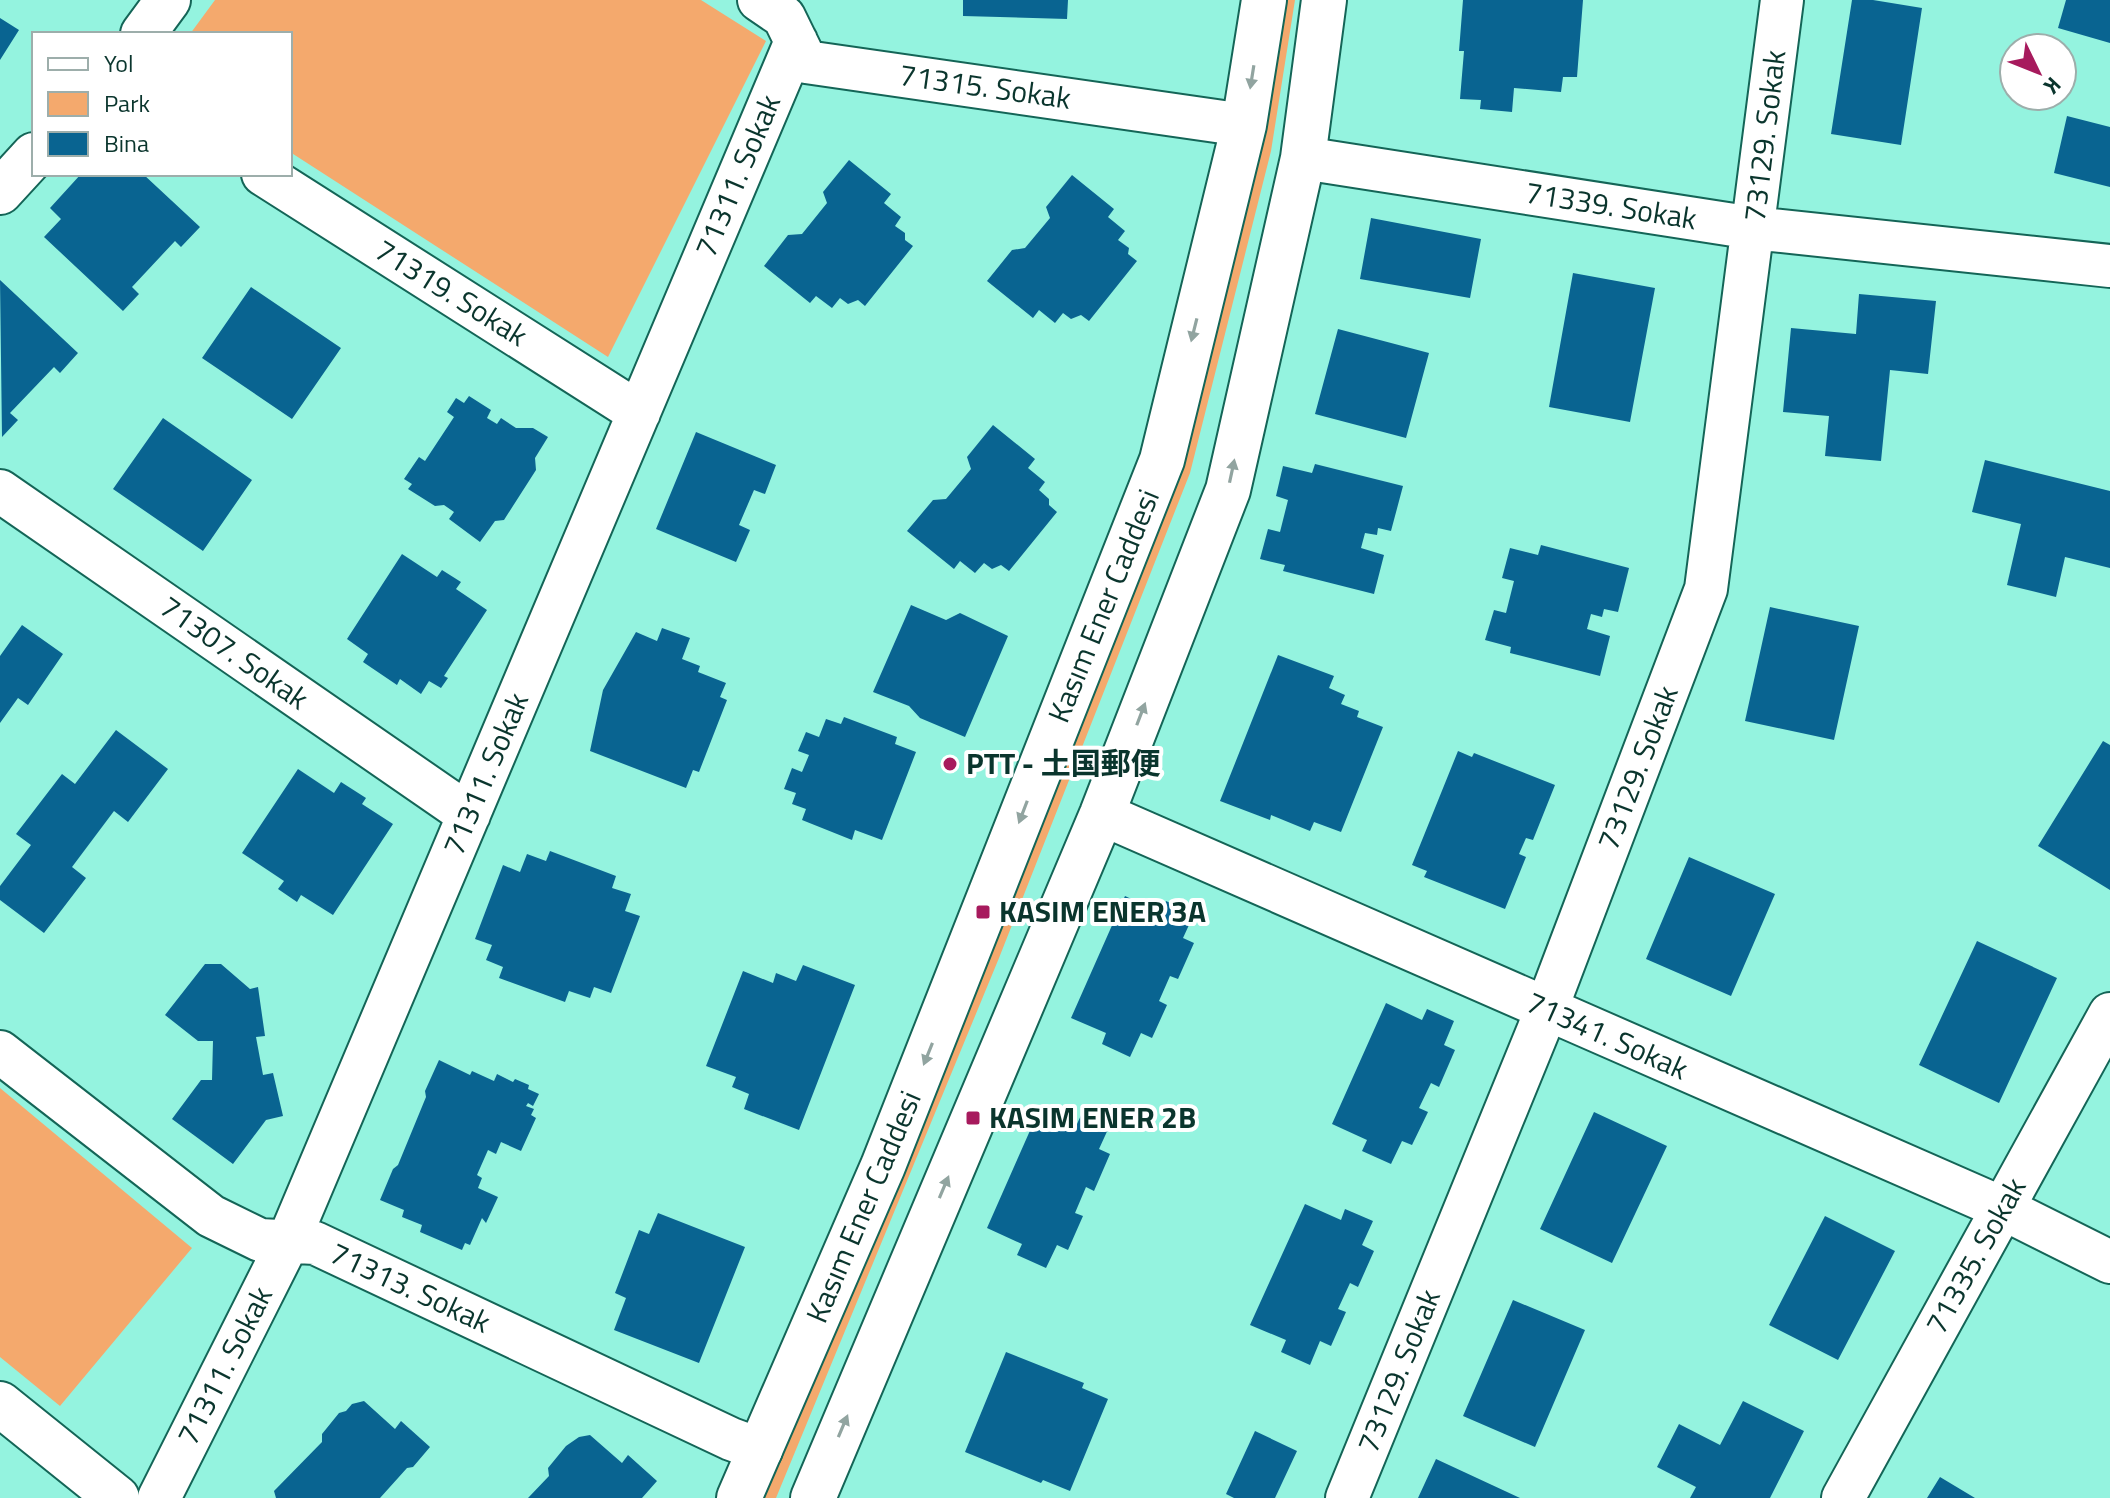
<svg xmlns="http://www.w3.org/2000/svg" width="2110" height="1498" font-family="'Titillium Web','Noto Sans SC',sans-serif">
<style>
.green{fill:#f4a96d}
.building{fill:#096491}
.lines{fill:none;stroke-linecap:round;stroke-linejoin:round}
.minor-casing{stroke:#146557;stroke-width:46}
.tertiary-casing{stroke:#146557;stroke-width:48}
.secondary-casing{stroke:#146557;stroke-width:48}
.minor{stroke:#fff;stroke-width:42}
.tertiary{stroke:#fff;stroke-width:44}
.secondary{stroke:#fff;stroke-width:44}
.oneway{fill:#91a4a0}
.poi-dot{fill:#a71a5d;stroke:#fff;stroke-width:3}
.labels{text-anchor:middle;stroke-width:8;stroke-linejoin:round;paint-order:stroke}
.street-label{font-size:30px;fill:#0a352d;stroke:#fff}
.poi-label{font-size:30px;font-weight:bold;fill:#0a352d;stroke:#fff;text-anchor:start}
</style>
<rect width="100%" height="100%" fill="#94f3df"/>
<path class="green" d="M215,0h486l65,41 -158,316 -318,-205v-118h-100z
M1283,0h12l-24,151 -81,322 -191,485 -223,540h-16l229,-544z
M0,1088l192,160 -132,158 -60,-49z"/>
<path class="building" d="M963,0h105l-1,19 -104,-3z
M1463,0h120l-6,77h-14l-2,15 -47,-4 -2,24 -32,-3 1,-9 -21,-1 4,-48h-5z
M1852,0h21l49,8 -21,137 -70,-11z
M2066,0h44v43l-52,-15z
M0,18l19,12 -19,30z
M2067,116l43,11v60l-56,-14z
M849,160l42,34 -7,9 17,14 -6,9 10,7v7l8,6 -48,60 -7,-6 -10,4 -8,-6 -8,10 -16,-12 -6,7 -46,-37 24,-31 14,-1 25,-31 -4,-11z
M81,174h62l57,53 -19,20 -6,-6 -43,46 7,7 -16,17 -79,-74 17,-18 -11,-11z
M1072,175l42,34 -6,8 17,14 -7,9 11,8 -1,6 9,7 -48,60 -8,-6 -10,4 -8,-6 -8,10 -16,-13 -6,8 -46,-37 25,-31 13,-2 25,-30 -4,-11z
M1371,218l110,21 -11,59 -110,-19z
M1573,273l82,15 -25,134 -81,-15z
M0,280l78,73 -18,20 -6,-6 -44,46 8,7 -16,17z
M251,287l90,61 -49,71 -90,-61z
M1859,294l77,7 -8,73 -38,-4 -9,91 -56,-5 4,-40 -46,-4 8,-84 65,6z
M1338,329l91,24 -23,85 -91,-24z
M469,396l22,14 -4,8 10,6 4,-6 15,10h17l15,9 -13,21 1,12 -32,50 -9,1 -15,21 -31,-23 5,-7 -10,-7 -9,1 -27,-17 4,-5 -8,-5 15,-22 6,4 29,-44 -7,-5 9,-14 8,5z
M163,418l89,62 -49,71 -90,-62z
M993,425l42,34 -7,9 17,14 -6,8 10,9v6l8,7 -48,59 -8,-6 -9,4 -8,-6 -9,10 -15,-12 -6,8 -47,-38 26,-31 13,-1 25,-30 -4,-12z
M696,432l80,33 -11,29 -11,-4 -15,35 11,5 -14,32 -80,-33z
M1985,460l125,31v77l-45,-11 -9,40 -49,-12 14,-61 -49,-12z
M1315,464l88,22 -12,45 -13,-3 -1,7 -12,-2 -4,15 23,7 -10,39 -91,-23 2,-6 -25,-6 8,-30 12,3 8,-32 -12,-4 7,-30 29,7z
M1541,545l88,23 -11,44 -14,-3 -2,8 -11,-3 -4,15 23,7 -10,40 -90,-23 1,-6 -26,-7 9,-30 12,3 8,-32 -12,-3 8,-30 28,7z
M402,554l35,23 5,-7 19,12 -5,7 31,21 -43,66 4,2 -7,10 -12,-7 -8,13 -21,-15 -3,6 -34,-23 5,-8 -21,-15z
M911,605l35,15 14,-7 48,23 -43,101 -45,-19 -11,-12 -36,-14z
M1770,607l89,19 -25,114 -89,-19z
M22,625l41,29 -35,51 -10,-7 -18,25v-67z
M662,628l28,10 -8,21 18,7 -2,6 28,11 -6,14 7,3 -28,72 -6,-2 -7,18 -96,-37 13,-61 33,-58 21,9z
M1278,655l56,21 -5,12 16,7 -4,9 18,7 -2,6 26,10 -42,105 -27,-10 -4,9 -39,-16 -1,5 -50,-19z
M844,717l53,20 -2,7 21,8 -34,88 -27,-10 -3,10 -50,-20 4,-11 -14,-5 4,-11 -12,-4 8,-21 10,4 7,-17 -11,-4 8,-19 13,5 7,-18 15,5z
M116,730l52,39 -40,53 -14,-11 -42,56 14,11 -42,55 -44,-33v-14l31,-41 -15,-11 46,-60 13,10z
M2103,741l7,4v145l-72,-44z
M1458,751l14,6 2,-4 81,32 -22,55 -7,-2 -7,16 7,3 -21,52 -81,-32 3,-6 -15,-6z
M298,769l36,24 7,-11 25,16 -4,6 31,20 -60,91 -32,-20 -4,7 -19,-13 6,-8 -42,-28z
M550,851l66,25 -4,12 19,6 -6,17 15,5 -29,77 -17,-6 -4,11 -21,-7 -4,11 -66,-24 4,-11 -17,-7 6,-15 -17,-6 28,-74 17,7 7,-18 19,7z
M1689,857l86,37 -44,102 -85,-37z
M1125,896l36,17 5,-12 28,13 -11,24 11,5 -16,36 -8,-3 -11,25 8,4 -15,33 -11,-5 -11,24 -28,-13 4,-11 -35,-15z
M1977,941l80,37 -58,125 -80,-38z
M205,964h16l29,25 8,-2 7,49 -9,1 7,38 10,-2 10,43 -17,4 -33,44 -61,-45 29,-39h11l1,-39h-15l-33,-26z
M803,965l52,20 -56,145 -55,-21 5,-15 -17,-7 4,-10 -30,-11 37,-95 30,12 3,-10 20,8z
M1386,1003l36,17 5,-11 27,12 -10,24 11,5 -16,37 -8,-4 -12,25 9,4 -16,33 -10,-4 -11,23 -29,-13 5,-11 -35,-16z
M439,1060l31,15 2,-4 22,10 3,-7 16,8 2,-3 14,6 -1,4 11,5 -6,12 -5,-3 -2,3 8,3 -3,6 5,3 -15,33 -20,-9 -5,12 -8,-4 -11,25 5,3 -4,10 20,9 -12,26 -4,-5 -12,27 -5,-2 -3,7 -42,-18 2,-7 -20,-8 2,-7 -24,-10 13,-31 5,-4 28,-68 -1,-6z
M1040,1108l37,16 5,-11 28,12 -11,24 11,5 -16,37 -8,-4 -11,26 8,3 -15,34 -11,-5 -11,23 -29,-13 5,-11 -35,-16z
M1594,1112l73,34 -55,117 -72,-34z
M1305,1204l36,16 4,-11 28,12 -11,24 12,6 -16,36 -8,-4 -12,26 8,3 -15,34 -11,-5 -10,24 -29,-13 5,-12 -36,-15z
M658,1213l87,34 -46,116 -85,-33 12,-32 -11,-5 24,-63 10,4z
M1825,1216l70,35 -57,109 -69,-35z
M1513,1300l72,30 -50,117 -72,-31z
M1006,1352l78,31 -2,5 26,11 -38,92 -27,-11 -2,3 -76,-31z
M364,1401l31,28 6,-8 29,26 -17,20 -6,1 -27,30h-104l-2,-7 48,-49v-8l17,-21 7,-2 6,-7z
M1743,1401l61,30 -34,67h-80l6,-11 -39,-20 22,-43 41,21z
M1255,1431l42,20 -22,47h-41l-8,-4z
M590,1435l32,28 6,-8 29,26 -15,17h-114l21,-22 -1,-8 18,-22 13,-9z
M1436,1459l84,39h-102z
M1940,1477l35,21h-48z"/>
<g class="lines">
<defs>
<path id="minor" d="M759,0l25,17 22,45 438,63
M1303,158l450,70 357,38
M263,174l376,239
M0,491l469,324
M1102,814l900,394 108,54
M0,1052l211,164 49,24 55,3 416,196 30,11
M159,1498l129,-256 508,-1201
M1347,1498l191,-467 168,-442 76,-589
M1843,1498l267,-484"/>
<path id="tertiary" d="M143,34l25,-34
M0,192l34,-37
M0,1404l117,94"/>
<path id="secondary" d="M739,1498l144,-332 279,-706 82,-335 20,-125
M813,1498l289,-684 126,-324 75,-332 21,-158"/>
</defs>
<use href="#minor" class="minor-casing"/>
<use href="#tertiary" class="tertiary-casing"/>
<use href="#secondary" class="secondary-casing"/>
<use href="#minor" class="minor"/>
<use href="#tertiary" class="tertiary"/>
<use href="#secondary" class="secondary"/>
</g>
<defs><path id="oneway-solid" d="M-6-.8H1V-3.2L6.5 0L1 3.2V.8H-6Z" transform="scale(2)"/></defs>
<g class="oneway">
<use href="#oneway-solid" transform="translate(1252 77) rotate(99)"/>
<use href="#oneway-solid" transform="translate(1194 330) rotate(104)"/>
<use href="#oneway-solid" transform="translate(1232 471) rotate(-78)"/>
<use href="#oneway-solid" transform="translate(1141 714) rotate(-69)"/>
<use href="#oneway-solid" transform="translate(1023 812) rotate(111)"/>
<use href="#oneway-solid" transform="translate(928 1054) rotate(112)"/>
<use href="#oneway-solid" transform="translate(944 1187) rotate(-67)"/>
<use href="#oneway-solid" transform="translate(843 1426) rotate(-67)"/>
</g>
<g class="poi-dot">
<circle cx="950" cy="764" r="8"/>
<rect x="975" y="904" width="16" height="16" rx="4"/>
<rect x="965" y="1110" width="16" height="16" rx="4"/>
</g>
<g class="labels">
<g class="street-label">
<text transform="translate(985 87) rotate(8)" y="10">71315. Sokak</text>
<text transform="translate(1765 136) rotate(-83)" y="10">73129. Sokak</text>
<text transform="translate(738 176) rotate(-67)" y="10">71311. Sokak</text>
<text transform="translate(1611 206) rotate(9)" y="10">71339. Sokak</text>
<text transform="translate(451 293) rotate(32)" y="10">71319. Sokak</text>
<text transform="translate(1104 606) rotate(-68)" y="10">Kasım Ener Caddesi</text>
<text transform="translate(234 653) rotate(35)" y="10">71307. Sokak</text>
<text transform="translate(1638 768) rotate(-69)" y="10">73129. Sokak</text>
<text transform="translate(486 774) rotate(-67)" y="10">71311. Sokak</text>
<text transform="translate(1607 1036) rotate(24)" y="10">71341. Sokak</text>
<text transform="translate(864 1207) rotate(-67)" y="10">Kasım Ener Caddesi</text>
<text transform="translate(1976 1256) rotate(-61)" y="10">71335. Sokak</text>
<text transform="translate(410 1288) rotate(25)" y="10">71313. Sokak</text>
<text transform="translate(225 1366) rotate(-63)" y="10">71311. Sokak</text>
<text transform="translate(1399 1371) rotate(-68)" y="10">73129. Sokak</text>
</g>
<g class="poi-label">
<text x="966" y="774">PTT - 土国郵便</text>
<text x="999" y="922">KASIM ENER 3A</text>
<text x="989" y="1128">KASIM ENER 2B</text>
</g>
</g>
<rect x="32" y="32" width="260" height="144" fill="#ffffff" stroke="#9daeab" stroke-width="2"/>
<rect x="48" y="58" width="40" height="12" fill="#ffffff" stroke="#9daeab" stroke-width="2"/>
<text x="104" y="72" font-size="24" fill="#0a352d">Yol</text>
<rect x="48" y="92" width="40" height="24" fill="#f4a96d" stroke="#9daeab" stroke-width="2"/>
<text x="104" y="112" font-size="24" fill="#0a352d">Park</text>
<rect x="48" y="132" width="40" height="24" fill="#096491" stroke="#9daeab" stroke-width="2"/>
<text x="104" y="152" font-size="24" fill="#0a352d">Bina</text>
<g transform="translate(2038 72) rotate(133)"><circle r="38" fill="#ffffff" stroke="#9daeab" stroke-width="2"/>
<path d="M0-6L14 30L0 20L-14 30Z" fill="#a71a5d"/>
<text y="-12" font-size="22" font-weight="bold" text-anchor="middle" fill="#0a352d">K</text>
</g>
</svg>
